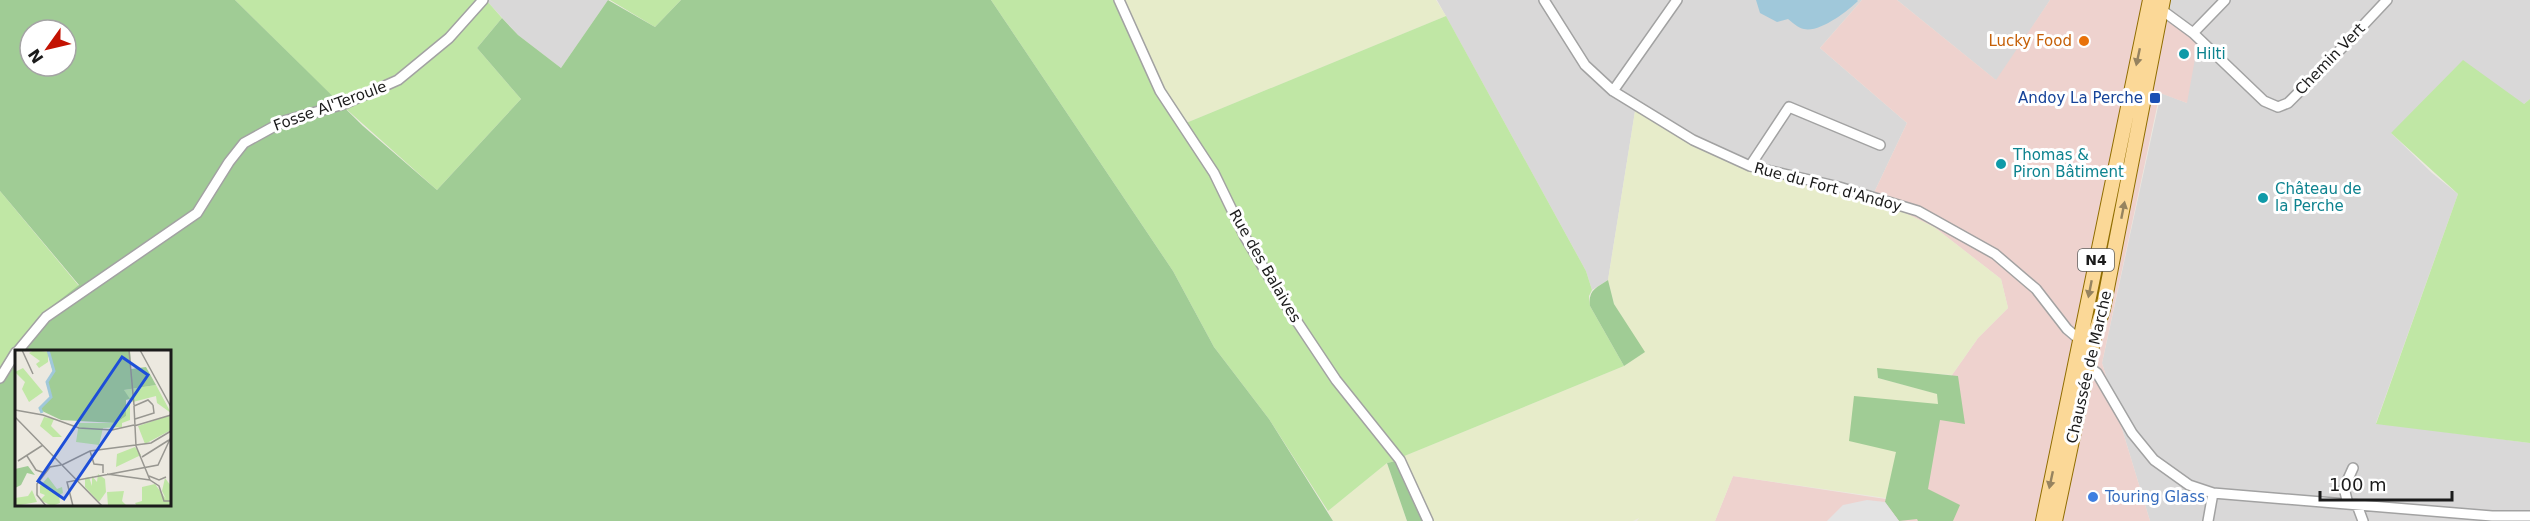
<svg xmlns="http://www.w3.org/2000/svg" width="2530" height="521" font-family="'DejaVu Sans',sans-serif">
<style>
.residential{fill:#d9d8d8}
.commercial{fill:#eed2ce}
.farmland{fill:#e7ecca}
.grass{fill:#c0e7a5}
.forest{fill:#a0cc95;fill-rule:evenodd}
.parking{fill:#e3e3e3}
.water{fill:#a0c8da}
.lines{fill:none;stroke-linecap:round;stroke-linejoin:round}
.street-casing{stroke:#a2a2a2;stroke-width:12}
.primary-casing{stroke:#906d01;stroke-width:16}
.street{stroke:#fff;stroke-width:9}
.primary{stroke:#fbd897;stroke-width:14}
.oneway{fill:#96835f}
.food-dot{fill:#e8710a;stroke:#fff;stroke-width:2}
.culture-dot{fill:#0f9aa8;stroke:#fff;stroke-width:2}
.transit-dot{fill:#1a4fb4;stroke:#fff;stroke-width:2}
.shop-dot{fill:#3f7fe0;stroke:#fff;stroke-width:2}
.labels{text-anchor:middle;stroke-width:6;stroke-linejoin:round;paint-order:stroke}
.shield{fill:#fff;stroke:#5f5f5f;stroke-width:1.5}
.shield-label{font-size:14px;font-weight:bold;fill:#1b1b1b}
.food-label{font-size:15px;fill:#c56008;stroke:#fff;text-anchor:end}
.culture-label{font-size:15px;fill:#0d838f;stroke:#fff;text-anchor:start}
.street-label{font-size:15px;fill:#1b1b1b;stroke:#fff}
.transit-label{font-size:15px;fill:#164399;stroke:#fff;text-anchor:end}
.shop-label{font-size:15px;fill:#366cbe;stroke:#fff;text-anchor:start}
.inset-river{fill:none;stroke:#a0c8da;stroke-width:3}
.inset-road{fill:none;stroke:#989791;stroke-width:1.5}
.view{fill:#1d4ed8;fill-opacity:0.15;stroke:#1d4ed8;stroke-width:3}
.inset-edge{fill:none;stroke:#1b1b1b;stroke-width:3}
</style>
<rect width="100%" height="100%" fill="#ece9e0"/>
<path class="residential" d="M486,0h122l-47,68 -43,-33z
M1437,0h425l-42,48 87,75 -35,74 -122,-31 -114,-61 -28,175 -16,10 -6,-19z
M1897,0h153l-53,81z
M2150,0h380v99l-6,5 -133,29 41,40 26,21 -82,229 154,20v78h-380l-48,-158 59,-270 26,10z"/>
<path class="commercial" d="M1862,0h35l99,80 54,-80h100l48,42 -11,61 -27,-10 -58,270 48,158h-435l18,-45 179,27 40,-128 26,-37 30,-30 -7,-29 -67,-52 -62,-30 35,-74 -87,-75z"/>
<path class="farmland" d="M1122,0h314l10,16 -260,107 -31,-48z
M1636,105l114,61 122,31 62,30 67,52 7,29 -30,30 -26,37 -74,-6v9l60,16v10l-41,48 -11,46 -153,-22 -18,45h-78l2,-3 -6,3h-205l-26,-64 222,-91 20,-14 -30,-48 -6,-24z
M1387,463l20,58h-74l-5,-10z"/>
<path class="grass" d="M235,0h244c-42,46 -81,82 -141,102z
M610,0h71l-26,27z
M991,0h124l161,294 124,166 -13,3 -59,48 -59,-92 -55,-72 -41,-76z
M487,1l15,17 -25,30 44,51 -84,91 -92,-82c15,-7 32,-12 47,-20 36,-21 67,-55 95,-87z
M1446,16l140,255 6,19 -3,6 1,10 34,60 -222,91 -64,-78 -51,-78 -101,-178z
M2463,60l61,44 6,-5v344l-154,-19 82,-230 -67,-61z
M0,191l79,95 -41,31 -38,51z"/>
<path class="forest" d="M0,0h235l128,126 74,64 84,-91 -44,-51 25,-30 16,17 43,33 47,-68 47,27 26,-27h310l182,271 41,76 55,72 64,102h-1333v-153l38,-51 41,-32 -79,-94zM30,30h36v36h-36zM16,352h154v152h-154z
M1608,280l6,24 31,48 -21,14 -34,-60c-2,-16 6,-18 18,-26z
M1877,368l81,8 7,48 -25,-4 -12,69 32,16 -7,16h-35l-1,-2 -18,2 -14,-19 11,-50 -47,-11 5,-45 84,8 -1,-10 -59,-16z
M1400,460l28,61h-21l-20,-58z"/>
<path class="parking" d="M1867,500l18,2 14,19h-72l16,-16z"/>
<path class="water" d="M1756,0h101l1,1c-10,10 -39,32 -54,28 -6,-1 -12,-7 -16,-10l-11,3 -17,-9z"/>
<g class="lines">
<defs>
<path id="street" d="M1119,0l41,91 54,82 31,64 39,65 52,78 64,80 28,61
M1544,0l41,65 28,26 80,49 57,26 89,21 79,24 77,43 41,35 31,40 13,11h4
M2159,8l34,25 71,68 14,6 10,-4 35,-35 64,-68
M2193,33l32,-33
M1613,91l64,-91
M1750,166l39,-59 91,38
M17,352l29,-35 151,-104 32,-51 15,-19 40,-22 60,-17 54,-24 51,-42 34,-38
M2084,363l13,10 35,60 22,27 35,25 24,8 279,23h38
M0,378l16,-26
M2348,504l-4,-16 9,-20
M2357,505l6,16
M2208,521l5,-28"/>
<path id="primary" d="M2043,521l107,-521
M2055,521l38,-180 10,-32 60,-309"/>
</defs>
<use href="#street" class="street-casing"/>
<use href="#primary" class="primary-casing"/>
<use href="#street" class="street"/>
<use href="#primary" class="primary"/>
</g>
<defs><path id="oneway-solid" d="M-6-.8H1V-3.2L6.5 0L1 3.2V.8H-6Z" transform="scale(1.5)"/></defs>
<g class="oneway">
<use href="#oneway-solid" transform="translate(2138 57) rotate(102)"/>
<use href="#oneway-solid" transform="translate(2123 210) rotate(-79)"/>
<use href="#oneway-solid" transform="translate(2090 289) rotate(101)"/>
<use href="#oneway-solid" transform="translate(2051 480) rotate(102)"/>
</g>
<circle class="food-dot" cx="2084" cy="41" r="6"/>
<g class="culture-dot">
<circle cx="2184" cy="54" r="6"/>
<circle cx="2001" cy="164" r="6"/>
<circle cx="2263" cy="198" r="6"/>
</g>
<rect class="transit-dot" x="2149" y="92" width="12" height="12" rx="3"/>
<circle class="shop-dot" cx="2093" cy="497" r="6"/>
<g class="labels">
<rect class="shield" x="2078" y="249" width="36" height="22" rx="4.5"/>
<g class="shield-label">
<text x="2096" y="265">N4</text>
</g>
<g class="food-label">
<text x="2072" y="46">Lucky Food</text>
</g>
<g class="culture-label">
<text x="2196" y="59">Hilti</text>
<text x="2013" y="160">Thomas &amp;<tspan x="2013" dy="17">Piron Bâtiment</tspan></text>
<text x="2275" y="194">Château de<tspan x="2275" dy="17">la Perche</tspan></text>
</g>
<g class="street-label">
<text transform="translate(2330 59) rotate(-46)" y="5">Chemin Vert</text>
<text transform="translate(330 106) rotate(-20)" y="5">Fosse Al'Teroule</text>
<text transform="translate(1828 187) rotate(15)" y="5">Rue du Fort d'Andoy</text>
<text transform="translate(1265 266) rotate(60)" y="5">Rue des Balaives</text>
<text transform="translate(2089 367) rotate(-77)" y="5">Chaussée de Marche</text>
</g>
<g class="transit-label">
<text x="2143" y="103">Andoy La Perche</text>
</g>
<g class="shop-label">
<text x="2105" y="502">Touring Glass</text>
</g>
</g>
<g transform="translate(15 350)">
<rect width="156" height="156" fill="#ece9e0"/>
<path d="M19,0l14,2v10l-9,6 -3,-4 4,-3 -11,-8zM8,18l20,24 -14,10 -7,-13 3,-7 -10,-10zM141,35l15,28 -14,-10 -1,-7 -23,6 -7,-5 -2,-7zM115,53v17l-8,3v4l-19,1 -4,17 -23,-3 3,-19h37l10,-7 -1,-10zM156,65v15l-26,14 -7,-18zM29,67l10,2 -3,7 11,11h-9l-13,-11zM120,97l6,8 -25,12 1,-13zM83,124l7,5 1,13 -7,10 -14,-15v-9l4,-1 3,9v-10l5,6zM33,127l9,12 5,-2 1,6 -4,2 1,8 -8,3 -12,-6 5,-5 -5,-2v-7zM150,128l6,8v20h-34l-2,-3 7,-2v-14l13,-3 11,15 -4,-8zM17,140l5,12 -22,4v-8l13,-2zM109,141l-2,10 5,5h-19l-1,-14z" fill="#c0e7a5"/>
<path d="M32,0h83l1,19 15,-2 10,18 -32,5 6,9 -4,1v16l-10,7 -55,-3 -21,-10 11,-14 -5,-14 7,-10zM13,116l7,9 -8,-2 -6,12 -6,3v-19z" fill="#a0cc95"/>
<path class="inset-river" d="M27,63l-2,-5 11,-11 -4,-15 7,-11 -6,-21"/>
<path class="inset-road" d="M7,0l11,24M114,0l5,55M125,0l31,57M0,60l28,5 36,13 33,2 22,-5M0,67l87,89M120,69l19,-6 -1,-8M119,76l37,-11M121,96l14,34 9,6 5,15h7M121,96l-2,-40 14,-6 5,5M75,101l4,13 9,1v8M12,106l9,14 9,3M127,107l27,-17M3,111l25,-16M47,115l28,-14 61,-8 20,-12M92,124l43,6M134,126l10,4 7,-3M31,156l-9,-11v-11l13,-17 11,-2M58,156l-6,-24 91,-17 13,-28"/>
<path class="view" d="M107,7l26,18 -84,124 -26,-18z"/>
<rect width="156" height="156" class="inset-edge"/>
</g>
<g transform="translate(48 48) rotate(236)"><circle r="28" fill="#ffffff" stroke="#a4a4a4" stroke-width="1.5"/>
<path d="M0-4.5L10 22L0 15L-10 22Z" fill="#c31202"/>
<text y="-9" font-size="16" font-weight="bold" text-anchor="middle" fill="#1b1b1b">N</text>
</g>
<path d="M2320 491v9h132v-9" fill="none" stroke="#1b1b1b" stroke-width="3"/>
<text x="2329" y="491" font-size="18" fill="#1b1b1b" stroke="#ffffff" stroke-width="4.5" paint-order="stroke">100 m</text>
</svg>
